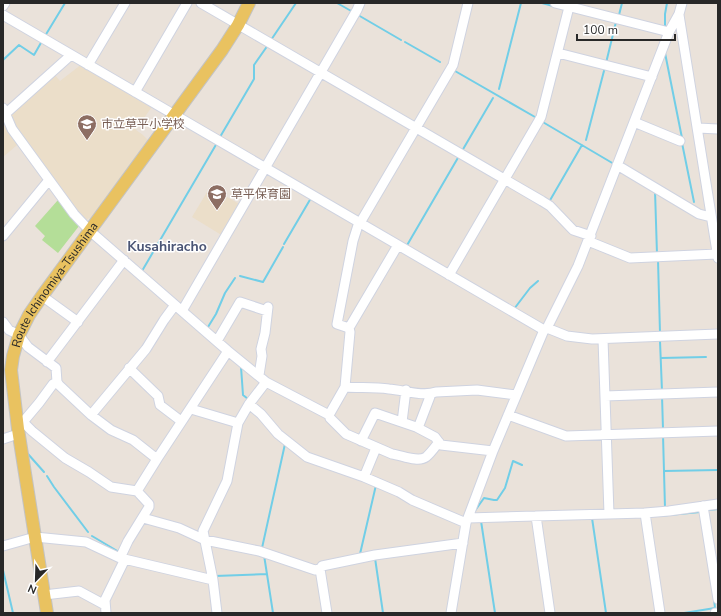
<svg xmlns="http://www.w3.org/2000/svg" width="721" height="616" font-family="'Nunito Sans','Noto Sans JP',sans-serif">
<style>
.education{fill:#ebdec9}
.green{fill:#b4de98}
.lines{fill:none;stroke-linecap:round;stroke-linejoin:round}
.stream{stroke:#71cee7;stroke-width:2}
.minor-casing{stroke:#cfd3e0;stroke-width:11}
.major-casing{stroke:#c3c3c3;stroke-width:14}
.minor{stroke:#fff;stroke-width:9}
.major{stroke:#e9c260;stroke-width:12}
.labels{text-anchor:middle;stroke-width:3;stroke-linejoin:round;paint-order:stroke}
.education-label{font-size:12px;fill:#785e54;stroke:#fff;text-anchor:start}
.street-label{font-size:12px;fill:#282828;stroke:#fff}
.quarter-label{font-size:14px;font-weight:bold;fill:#4b5575;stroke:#fff}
</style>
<rect width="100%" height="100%" fill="#eae2da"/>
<path class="education" d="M82,64l71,41 -17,25 7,5 8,8 -59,78 -3,-3 -4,4 -62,-82 -20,17v-37l7,-7 44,-39 6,7z
M210,187l31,18 -18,31 -31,-19z"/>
<path class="green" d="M58,200l21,26 -21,27 -16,-13 3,-4 -10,-10z"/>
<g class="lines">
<path class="stream" d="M337,3l16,9
M542,3l11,3
M358,15l43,25
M619,15l3,-12
M665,28v-14l2,-11
M45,36l20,-33
M271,40l25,-37
M405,42l35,20
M665,53l17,85
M3,60l16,-15 15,10 8,-14
M606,63l10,-41
M455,71l80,46
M499,89l22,-86
M541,121l73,43
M220,137l34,-58v-14l14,-20
M586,140l19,-73
M682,143l12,59
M462,151l31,-53
M655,191l2,63
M549,202l33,-57
M284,244l27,-46
M406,247l53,-91
M658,260l2,73
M142,271l75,-128
M240,276l23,6 20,-35
M514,309l16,-21 8,-7
M208,327l8,-13 9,-21 10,-15
M660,341l2,50
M661,358l45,-1
M241,367l2,28 5,4
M662,396l1,33
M663,435l2,73
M28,454l16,18
M664,471l54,-1
M47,476l7,11 34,45
M708,510l10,-1
M474,512l10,-14 10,2h3l8,-12 8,-27 9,4
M658,516l42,-4
M592,518l14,95
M481,521l14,92
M92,536l27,16
M262,548l23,-104
M360,554l16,-69
M264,555l9,58
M375,558l8,55
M3,570l10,43
M215,576l52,-2
M684,613l31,-5 -1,-9"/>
<defs>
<path id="minor" d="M201,3l341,198 8,5 23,24 18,6
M555,3l114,29
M3,6l2,-3
M3,15l541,315
M679,15l39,243
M558,53l94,24
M88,65l37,-62
M135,92l52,-89
M3,108l9,21 62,85 16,17 138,120 38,31 63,33 16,-28 5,-55 -1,-4 -12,-4 16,-83 6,-19
M3,116l68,-61
M634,122l46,19
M698,128l20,1
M617,165l82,49 12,3
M360,223l93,-158 15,-62
M3,236l46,-56
M588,241l42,17 87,-4
M449,275l92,-158 29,-114
M42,296l36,26
M182,311l175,-301 3,-7
M3,322l6,8 10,5 9,12 28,21 1,14 2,3 32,30 20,15 22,10 24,19 -20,32 12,13v3l-21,34 -8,17
M349,328l49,-83
M547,328l20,8 25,3 126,-5
M603,339l6,175
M217,341l23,-39 27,9
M47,362l77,-102
M129,368l29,28 2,9 21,16
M259,375l3,-19 -1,-7 4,-16 3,-26
M345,387c14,1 30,0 44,2 14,1 34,8 47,3l41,-2 39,5
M431,394l-13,34 17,9 6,8 52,6
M605,396l113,-4
M249,404l12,10 17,20 29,23 57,20 35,15 13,8 54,23
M191,409l47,14
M91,415l55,-66 18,-29 11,-15
M329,415l1,3 16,16 46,20c9,1 26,9 34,3 5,-4 9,-10 13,-15
M508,415l58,21 152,-5
M17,421l6,1 16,-19 14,-19 4,-2
M23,422l9,9 33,27 24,14 22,15 26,4
M402,422l4,-32
M3,439l15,-5
M361,441l14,-28 44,15
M157,459l71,-108
M364,477l12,-29
M703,506l15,93
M645,513l15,100
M536,516l14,97
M143,518l36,10 26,12 54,11 56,19 5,-1 2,-3 53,-11 88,-12
M468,518l177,-5 24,-2 49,-7
M3,546l32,-9 51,5 34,16 93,22
M320,569l7,44
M44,595l35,-4 26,14
M106,613l-1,-13 20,-41
M217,613l-4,-33 -10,-49 24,-50 11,-58 11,-19 17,-22
M451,613l15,-90 27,-72 51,-121 3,-2 31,-62 91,-234 10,-18 3,-11
M715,613h3"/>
<g id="major">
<path id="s1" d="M47,613l-29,-184 -7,-59 2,-14 6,-21 10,-20 13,-19 180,-246 16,-25 11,-22"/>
</g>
</defs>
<use href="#minor" class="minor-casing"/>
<use href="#major" class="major-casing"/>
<use href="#minor" class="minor"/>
<use href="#major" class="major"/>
</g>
<defs>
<symbol id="school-pin" viewBox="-11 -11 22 30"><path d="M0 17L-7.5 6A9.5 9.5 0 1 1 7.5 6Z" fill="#8d6e63" stroke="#fff"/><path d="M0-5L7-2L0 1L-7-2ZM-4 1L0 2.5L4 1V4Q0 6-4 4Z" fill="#fff"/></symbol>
</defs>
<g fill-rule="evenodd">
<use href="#school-pin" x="76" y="113" width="22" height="30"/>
<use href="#school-pin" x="206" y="183" width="22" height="30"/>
</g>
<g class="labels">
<g class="education-label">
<text x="101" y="128">市立草平小学校</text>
<text x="231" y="198">草平保育園</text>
</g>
<g class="street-label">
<text dy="4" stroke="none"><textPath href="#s1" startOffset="343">Route Ichinomiya-Tsushima</textPath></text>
</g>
<g class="quarter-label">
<text x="167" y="251">Kusahiracho</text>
</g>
</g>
<rect width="721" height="616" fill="none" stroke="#282828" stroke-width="8"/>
<g transform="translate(36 580) rotate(203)" stroke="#ffffff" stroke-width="3" paint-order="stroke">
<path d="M0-3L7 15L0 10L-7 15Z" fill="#282828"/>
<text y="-6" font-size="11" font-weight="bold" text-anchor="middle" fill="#282828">N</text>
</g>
<path d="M577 34v6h98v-6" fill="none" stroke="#282828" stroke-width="2"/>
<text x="583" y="34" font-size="12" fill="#282828" stroke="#ffffff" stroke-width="3" paint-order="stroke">100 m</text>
</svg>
